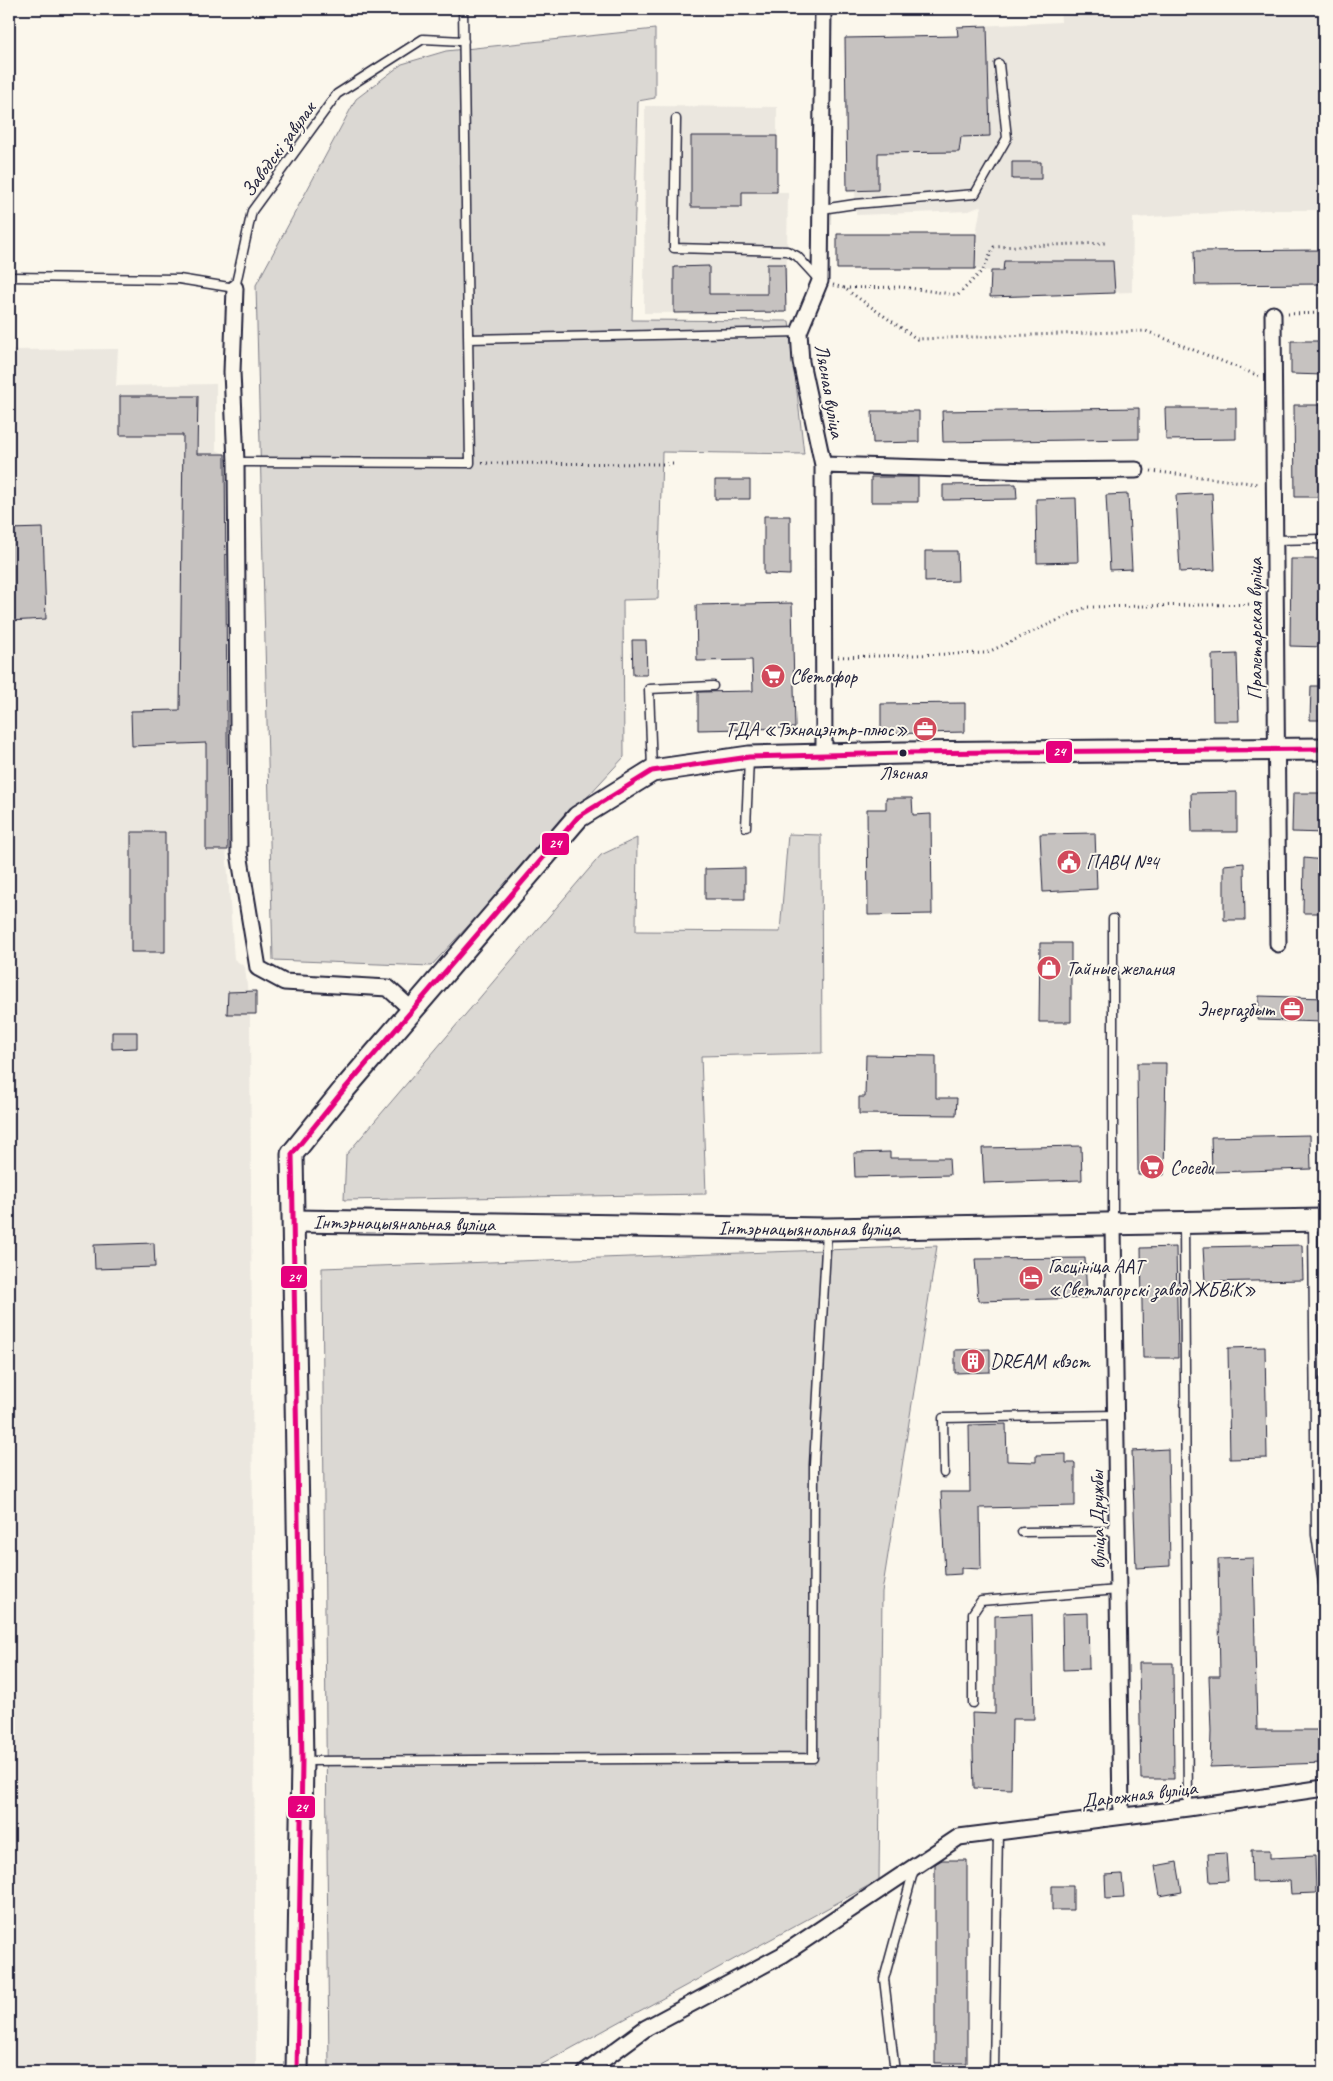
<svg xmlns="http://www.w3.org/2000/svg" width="1333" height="2081" font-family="Caveat,sans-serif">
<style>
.built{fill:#ebe7df}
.green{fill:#dbd8d3;stroke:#7e7d87}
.building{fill:#c6c2c0;stroke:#22223b}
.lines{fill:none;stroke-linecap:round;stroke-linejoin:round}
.lane-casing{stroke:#22223b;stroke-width:11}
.street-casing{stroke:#22223b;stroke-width:19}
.secondary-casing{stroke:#22223b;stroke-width:25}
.path{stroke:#22223b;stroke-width:3;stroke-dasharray:1 4;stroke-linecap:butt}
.lane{stroke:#fbf7ec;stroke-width:8}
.street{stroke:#fbf7ec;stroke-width:15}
.secondary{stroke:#fbf7ec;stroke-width:21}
.bus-1-casing{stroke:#fbf7ec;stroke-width:9}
.bus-1{stroke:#e5007d;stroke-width:5}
.bus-dot{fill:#22223b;stroke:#fbf7ec;stroke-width:2}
.labels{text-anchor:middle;stroke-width:4;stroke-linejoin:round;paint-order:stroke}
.bus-label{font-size:19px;fill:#22223b;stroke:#fbf7ec}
.street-label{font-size:20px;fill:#22223b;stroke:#fbf7ec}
.poi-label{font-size:20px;fill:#22223b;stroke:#fbf7ec;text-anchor:start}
.line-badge{stroke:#fbf7ec;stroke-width:2}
.badge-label{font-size:14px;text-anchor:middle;font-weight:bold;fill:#fff}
</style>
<rect width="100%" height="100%" fill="#fbf7ec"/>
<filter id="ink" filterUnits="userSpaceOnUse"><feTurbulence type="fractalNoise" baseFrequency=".02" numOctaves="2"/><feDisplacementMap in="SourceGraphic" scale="10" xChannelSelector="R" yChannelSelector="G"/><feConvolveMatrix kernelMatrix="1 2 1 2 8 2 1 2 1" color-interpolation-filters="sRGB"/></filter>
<g filter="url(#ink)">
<path class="built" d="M1060,9h264v201h-59l-132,8 -1,74 -142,5 1,-26 -16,-2 1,-35 5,-28 -12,5 -113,4 -1,-24h-8l-2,-153 112,-2v-9l104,-5z
M645,106l132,1v85h11l-2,120 -142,1z
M118,349l-2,37 100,-2v66l9,4 1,393 8,112 11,8 5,47 6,1058h-247v-1722z"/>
<path class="green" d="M655,29v69l-17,3 -6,219 157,1 15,133 -142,-2 -4,147 -35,1 1,157 -193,209 -158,-6 -17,-675 100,-186 46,-35 44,-13z
M788,834l33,1 1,218 -121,3 5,138 -362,6 2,-45 255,-300 36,-17 -1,93 144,1z
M937,1246l-55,346 -3,288 -351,192h-199l-7,-804z"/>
<path class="building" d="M987,26l3,110 -29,1 -2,15 -81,1v37l-31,1 -2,-153 113,-2 -1,-9z
M691,136h86v56h-35v15h-51z
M1012,162h29v17h-29z
M837,234h139l-1,35h-138z
M1324,250v34l-129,1 -1,-34z
M1004,261h109l2,32 -125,4 1,-26h12z
M767,264h18l1,48 -112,1v-46l35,-1v28h58z
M1291,341h33v34l-33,-1z
M120,396h78l-1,58h28l3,396h-22v-107l-74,3 -1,-35 49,-1 3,-275h-63z
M1294,405h30v92h-29z
M1139,408v31l-196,3 -1,-31z
M1165,408h71v31l-70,1z
M872,411h47v31l-46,1z
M871,477h47v25h-47z
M715,480h35v19h-35z
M1016,484l1,15 -74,1v-15z
M1212,493l3,77 -35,2 -4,-77z
M1128,494l4,75 -22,1 -4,-75z
M1076,498l2,64 -41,1 -1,-64z
M764,516h26v59l-26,-1z
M43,528l3,91 -37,2v-92z
M925,551h32l1,30 -33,1z
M1291,559h33v19h-3l-1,51h4v18l-34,-1z
M792,603l3,125 -97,2v-38l55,-1 -1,-31 -55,1 -1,-56z
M632,640h14l1,35h-14z
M1237,654l2,67h-26l-1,-66z
M1311,686h13v34h-14z
M965,703v29l-84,2v-30z
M1237,792v40h-45l-1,-39z
M1293,793h31v40l-32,-1z
M886,798h26l1,17 18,-1 1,100 -64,1 -1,-106h19z
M131,832h34v120h-34z
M1095,833l2,56 -54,3 -3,-58z
M1304,858l20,2v53h-21z
M1244,863l1,57h-21v-55z
M745,868v31h-40v-30z
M1040,943h31v79h-32z
M256,991v23h-29l1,-22z
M1259,996l65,2v24l-66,-2z
M112,1032h25v16l-25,1z
M866,1055l70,1v42h21l-1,17 -97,-1v-17h6z
M1137,1063h29l-2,112h-26z
M1310,1135l1,34 -99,3 -1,-35z
M1081,1146l1,34 -98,3 -2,-35z
M890,1152v6h59l1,17 -95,2 -1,-24z
M154,1243l1,24 -60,2 -1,-24z
M1302,1245l1,35 -98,2 -2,-35z
M1176,1247l2,111h-35l-2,-110z
M1085,1258l2,40 -109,3 -3,-42z
M1265,1347l2,111 -37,1 -2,-111z
M990,1349v23l-35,1v-23z
M1006,1424l1,37 29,1v-7l30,-1v9h9v43l-95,2 1,61 -20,-1v6l-16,1 -4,-83h29l-1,-67z
M1168,1449l2,117 -34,2 -4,-117z
M1253,1558l4,172h67v33l-114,4 1,-36 -2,-55h11l-2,-117z
M1088,1613l1,56 -26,1 -1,-56z
M1032,1614l2,105h-22l-1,70 -37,-1 -2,-75 23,1v-98z
M1139,1663h34l1,116h-33z
M1251,1850h19v8l45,-2 1,37 -25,1 -1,-13 -38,1z
M1226,1853l2,28 -18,1 -2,-28z
M942,1860h25v203h-32v-199z
M1177,1862l5,30 -22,4 -5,-30z
M1122,1874l2,24 -18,1 -1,-24z
M1052,1886h21v24h-21z"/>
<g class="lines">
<defs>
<path id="lane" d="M676,119l-2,129 113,3 10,5 22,24
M822,209l33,-5 120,-10 32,-56 -8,-74
M9,277l170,2 56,9 17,-77 85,-117 86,-55 41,2
M468,339l331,-7
M236,462l234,1 -7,-454
M1275,540l49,-1
M652,769l-3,-80 64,-3
M746,827l3,-68
M1113,919v303
M1313,1223l3,312 8,55
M1184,1225l4,583
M944,1473l-1,-55 173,-3
M1022,1532l95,-1
M973,1703v-90l8,-12 137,-11
M304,1761l509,-3 1,-293 13,-234
M895,2072l-11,-93 30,-110
M994,2072l4,-240"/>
<path id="street" d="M823,9l-3,272 -21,51 2,30 22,103 1,289
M235,288l-3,84 4,90 3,391 19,115 26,14 104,6 24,22
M1273,314l5,630
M823,465l206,6 107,-1
M1113,1224l8,592
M586,2072l60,-44 136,-73 177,-118 229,-29 136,-20"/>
<g id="secondary">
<path id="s1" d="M294,1221l533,8 497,-9"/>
<path d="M297,2072l5,-311 -10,-607 50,-62 236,-275 74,-46 97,-14 154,-4 421,-4"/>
</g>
</defs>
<use href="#lane" class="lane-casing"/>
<use href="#street" class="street-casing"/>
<use href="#secondary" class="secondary-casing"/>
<path class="path" d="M833,285l11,3 73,51 229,-8 113,45
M844,288l58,-1 56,8 25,-25 11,-23 112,-4
M1288,314l36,-1
M482,463l194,1
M1151,471l108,13
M838,657l148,-4 101,-46 175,-3"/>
<use href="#lane" class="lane"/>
<use href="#street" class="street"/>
<use href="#secondary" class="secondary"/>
<defs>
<path id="bus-1" d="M297,2072l5,-311 -10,-607 50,-62 236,-275 74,-46 97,-14 154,-4 421,-4"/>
</defs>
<use href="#bus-1" class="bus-1-casing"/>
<use href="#bus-1" class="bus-1"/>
</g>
</g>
<defs>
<symbol id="supermarket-disc" viewBox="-11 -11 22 22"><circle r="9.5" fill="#d1495b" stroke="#fbf7ec"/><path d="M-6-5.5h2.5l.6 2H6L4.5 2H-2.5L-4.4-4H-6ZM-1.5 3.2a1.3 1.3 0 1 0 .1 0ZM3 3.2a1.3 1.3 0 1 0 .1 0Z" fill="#fff"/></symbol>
<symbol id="office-disc" viewBox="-11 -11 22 22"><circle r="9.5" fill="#d1495b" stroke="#fbf7ec"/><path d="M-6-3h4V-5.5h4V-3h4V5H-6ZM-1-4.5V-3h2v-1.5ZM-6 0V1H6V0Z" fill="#fff"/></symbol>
<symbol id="civic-disc" viewBox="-11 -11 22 22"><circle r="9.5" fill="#d1495b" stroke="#fbf7ec"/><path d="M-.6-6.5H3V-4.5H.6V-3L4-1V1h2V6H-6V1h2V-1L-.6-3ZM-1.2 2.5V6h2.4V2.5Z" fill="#fff"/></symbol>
<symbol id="shop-disc" viewBox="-11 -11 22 22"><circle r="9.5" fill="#d1495b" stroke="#fbf7ec"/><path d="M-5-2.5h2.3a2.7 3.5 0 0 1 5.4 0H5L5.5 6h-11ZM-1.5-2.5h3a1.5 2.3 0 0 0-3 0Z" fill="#fff"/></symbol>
<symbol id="hotel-disc" viewBox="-11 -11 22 22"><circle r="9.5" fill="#d1495b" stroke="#fbf7ec"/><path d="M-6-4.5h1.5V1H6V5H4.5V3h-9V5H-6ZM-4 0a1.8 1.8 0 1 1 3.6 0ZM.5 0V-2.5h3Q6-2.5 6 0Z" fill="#fff"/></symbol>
<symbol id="building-disc" viewBox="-11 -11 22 22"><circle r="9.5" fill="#d1495b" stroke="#fbf7ec"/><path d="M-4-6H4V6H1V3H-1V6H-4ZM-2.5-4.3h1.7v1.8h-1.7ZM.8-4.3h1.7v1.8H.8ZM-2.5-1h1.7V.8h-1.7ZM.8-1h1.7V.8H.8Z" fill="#fff"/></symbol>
</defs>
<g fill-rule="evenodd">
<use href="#supermarket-disc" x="759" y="662" width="28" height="28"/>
<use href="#office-disc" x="911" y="715" width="28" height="28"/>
<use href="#civic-disc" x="1055" y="848" width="28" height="28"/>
<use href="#shop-disc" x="1035" y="954" width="28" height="28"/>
<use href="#office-disc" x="1278" y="995" width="28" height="28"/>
<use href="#supermarket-disc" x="1138" y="1153" width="28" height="28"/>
<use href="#hotel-disc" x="1017" y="1264" width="28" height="28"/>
<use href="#building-disc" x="959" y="1347" width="28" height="28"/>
</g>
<circle class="bus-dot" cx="903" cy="753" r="4.5"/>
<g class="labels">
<g class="bus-label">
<text x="903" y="779">Лясная</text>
</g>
<g class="street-label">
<text transform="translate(278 149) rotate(-54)" y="7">Заводскі завулак</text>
<text transform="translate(830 391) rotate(80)" y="7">Лясная вуліца</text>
<text transform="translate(1255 629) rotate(-90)" y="7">Пралетарская вуліца</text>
<text dy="7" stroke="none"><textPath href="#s1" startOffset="110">Інтэрнацыянальная вуліца</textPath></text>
<text dy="7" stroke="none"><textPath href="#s1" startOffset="515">Інтэрнацыянальная вуліца</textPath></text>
<text transform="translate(1097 1520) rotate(-91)" y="7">вуліца Дружбы</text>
<text transform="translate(1139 1794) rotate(-7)" y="7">Дарожная вуліца</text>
</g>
<g class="poi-label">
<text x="790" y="683">Светофор</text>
<text x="908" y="736" text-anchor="end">ТДА «Тэхнацэнтр-плюс»</text>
<text x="1086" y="869">ПАВЧ №4</text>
<text x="1066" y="975">Тайные желания</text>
<text x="1274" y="1016" text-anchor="end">Энергазбыт</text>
<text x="1170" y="1174">Соседи</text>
<text x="1048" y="1273">Гасцініца ААТ<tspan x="1048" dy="23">«Светлагорскі завод ЖБВіК»</tspan></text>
<text x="990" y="1368">DREAM квэст</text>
</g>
</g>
<g class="line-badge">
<rect x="1045" y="740" width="28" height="24" rx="5" fill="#e5007d"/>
<rect x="541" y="832" width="29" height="24" rx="5" fill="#e5007d"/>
<rect x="280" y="1265" width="28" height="24" rx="5" fill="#e5007d"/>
<rect x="287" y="1795" width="29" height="24" rx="5" fill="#e5007d"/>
</g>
<g class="badge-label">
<text x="1059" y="756">24</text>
<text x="555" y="848">24</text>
<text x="294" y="1282">24</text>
<text x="301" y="1812">24</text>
</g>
<rect width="1333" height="2081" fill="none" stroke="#fbf7ec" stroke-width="30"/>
<rect x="15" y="15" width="1303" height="2051" fill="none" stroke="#22223b" stroke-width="2" filter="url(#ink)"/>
</svg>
